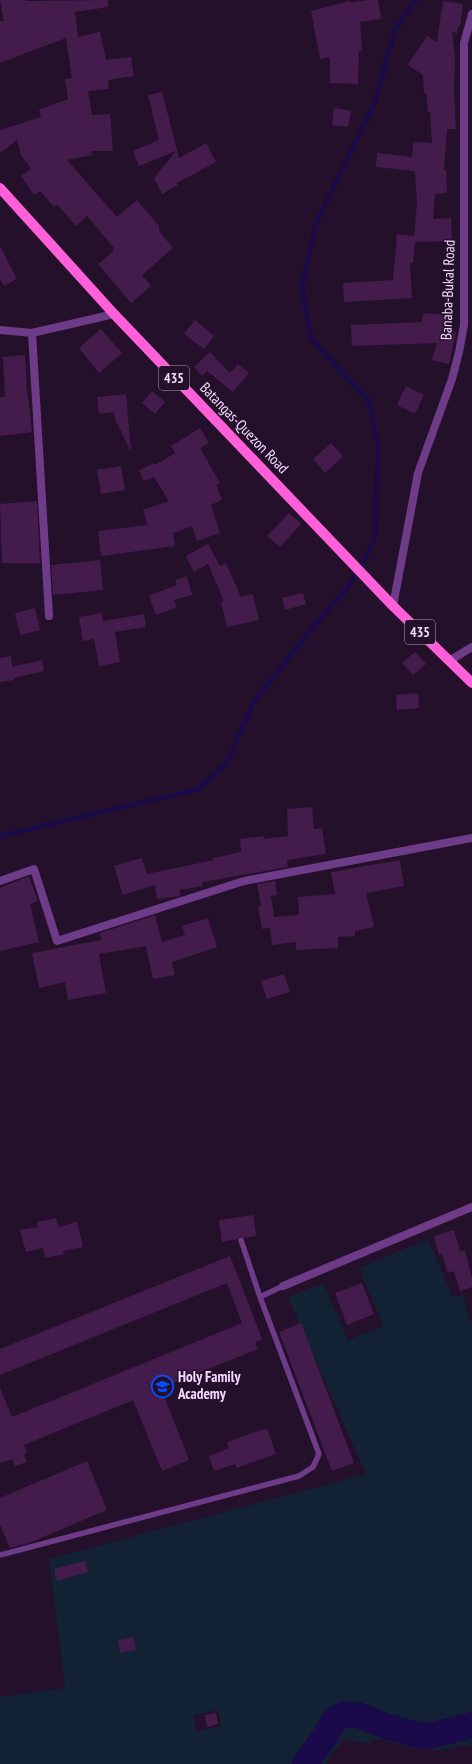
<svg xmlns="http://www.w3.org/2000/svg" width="472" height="1764" font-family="'PT Sans Narrow',sans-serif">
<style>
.green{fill:#132134;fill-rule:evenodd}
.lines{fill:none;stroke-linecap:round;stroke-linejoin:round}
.stream{stroke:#1a0a49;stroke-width:4.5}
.river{stroke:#1a0a49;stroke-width:26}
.building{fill:#431c4b}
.service{stroke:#6e3b89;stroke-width:5.5}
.minor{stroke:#6e3b89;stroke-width:8}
.tertiary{stroke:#6e3b89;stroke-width:8}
.primary{stroke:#ff60d9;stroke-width:10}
.labels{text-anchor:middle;stroke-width:3;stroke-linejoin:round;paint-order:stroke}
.shield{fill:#24102a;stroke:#b69dbf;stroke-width:1}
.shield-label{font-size:14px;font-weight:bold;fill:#f5d9ff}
.street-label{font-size:15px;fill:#f5d9ff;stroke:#24102a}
.poi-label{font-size:15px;font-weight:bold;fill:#f5d9ff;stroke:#24102a;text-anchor:start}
</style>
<rect width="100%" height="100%" fill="#24102a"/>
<path class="green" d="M428,1239l25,58 10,-2 9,30v420l-34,5 -27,-2 -32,-9 -7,2 -3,3 -24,-5 -15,16 -3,9h-327v-67l65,-9 -16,-129 317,-85 -78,-177 35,-14 25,57 35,-14 -24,-58zM218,1710l3,16 -25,5 -2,-16z"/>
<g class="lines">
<path class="stream" d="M0,836l199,-47 28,-26 26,-60 56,-71 39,-45 27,-47 3,-94 -9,-45 -58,-62 -9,-52 14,-64 57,-116 22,-77 21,-30"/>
<path class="river" d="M305,1764l21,-29 8,-15 11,-6 13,1 28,11 39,11 47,-12"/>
</g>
<path class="building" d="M0,0h25l1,1 82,-1v7l-33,5 3,25 22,-5 6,28 25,-3 3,19 -26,4 1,9 -21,2 4,24 18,-1 3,37h-22l1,4 -25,5 50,57 20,-17 22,26v5l14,17 -31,27 9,11 -20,17 -33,-39 16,-13 -2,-2 2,-1 -27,-32 -11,10 -19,-22 -3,3 -14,-16 -6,4 -13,-19 10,-7 -10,-14 -4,-15 -17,13v-23l41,-13 -2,-7 29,-11 -3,-20 7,-1 -6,-40 -66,25v-42h4z
M367,0h11l3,19 -21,3 2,29h-3l-1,33 -28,-1v-26l-10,2 -9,-48 38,-10 1,2z
M443,1l20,3 -3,22h-2l-1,7 -5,-1 3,25 -1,35 2,37h-9l-3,41h2l1,23 -12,1 -2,25 18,-1 1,23 -37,1 -2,21h-3l2,35 -68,4 -1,-19 50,-3 4,-46 17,2 3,-33 -2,-32 -39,-4 1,-14 35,4 1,-15 19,1 -2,-31h-2l-2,-19h-2l-1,-18 -15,-10 19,-29 10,6z
M162,92l17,66 27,-15 10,19 -39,21 1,2 -16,9 -8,-16 22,-27 -37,15 -6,-15 26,-11 -11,-45z
M334,108l17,3 -3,16 -16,-2z
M0,246l17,33 -13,7 -4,-7z
M423,313l25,2 -1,20 9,-3 -7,32 -17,-4 5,-17 -85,3 -1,-21 71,-3z
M195,320l19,16 -10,13 -20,-15z
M101,329l21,24 -23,20 -20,-25z
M210,352l20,21 8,-9 11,9 -16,19 -26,-21 -5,5 -8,-9z
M25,355l2,40h1l4,37 -32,4v-39h5l-2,-40z
M406,386l18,9 -9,19 -18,-9z
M152,391l13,11 -10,12 -13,-11z
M126,394l5,56h-1l-15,-31 -1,-7 -15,2 -2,-17z
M200,428l9,15 -9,5 20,35 -4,2 6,15 -11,5 9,28 -23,8 -5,-15 -19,7 2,13 -74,10 -3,-25 50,-6 -5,-15 26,-9 -15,-24 -10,4 -5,-11 15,-7 1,2 20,-12 -4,-7z
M331,443l12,13 -18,17 -12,-14z
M121,466l4,24 -24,4 -4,-24z
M37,501l3,62h-38l-2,-59z
M289,513l12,11 -21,23 -13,-11z
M208,544l12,22 6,-3 15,34 12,-3 6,26 -32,7 -6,-25 3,-1 -16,-37 -14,8 -8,-16z
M100,560l3,30 -50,5 -2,-30z
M187,576l5,19 -18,5 3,7 -21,8 -7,-19 28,-11 -2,-5z
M303,593l3,11 -21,6 -3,-12z
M35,608l5,22 -20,5 -5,-22z
M102,613l1,8 41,-7 2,13 -31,5 5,30 -21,4 -5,-27 -11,2 -4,-24z
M415,652l11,12 -13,11 -11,-12z
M11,656l1,11 30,-7 2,11 -30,7v2l-14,2v-24z
M418,693l1,15 -22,2 -1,-15z
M312,807l2,22 8,-1 4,26 -39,6 1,7 -86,15 1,4 -23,4v6l-23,3 -2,-14 -32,10 -9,-29 28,-8 5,16 67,-14 -1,-2 28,-6 -1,-13 24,-3v3l24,-3 -1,-27z
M400,860l4,26 -38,7 8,34 -19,4v5l-17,1v11l-42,2v-8l-24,3 -2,-17 -8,1 -4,-23h3l-4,-22 18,-3 2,14 -6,1 3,21 25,-2 -1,-18 37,-3 -4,-22z
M29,876l9,25 -8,3 9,38 -39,9v-63z
M155,915l7,27 23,-7 -3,-9 26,-8 9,29 -45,15 3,13 -22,4 -7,-33 -47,8 7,39 -38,7 -3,-18 -26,6 -7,-35 69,-13 -1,-7z
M284,974l6,18 -23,7 -6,-18z
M253,1215l3,21 -11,2 -5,-2 -3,3 -15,3 -3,-22z
M56,1218l2,9 19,-5 6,25 -20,4 1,3 -19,4 -2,-10 -17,4 -6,-22 18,-3 -1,-5z
M454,1230l6,21 5,-1 7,28v9l-12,4 -6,-20 -6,2 -6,-19 -3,1 -5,-19z
M230,1256l32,83 -7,3 3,7 -97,39 28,72 -27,11 -29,-71 -109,45 3,8 -3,2 3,7 -12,4 -3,-7 -12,4v-75l12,29 230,-94 -15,-40 -227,92v-26z
M362,1283l12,31 -27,11 -12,-32z
M301,1323l53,140 -22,8 -53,-139z
M267,1428l9,26 -40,14 -1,-4 -21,7 -5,-15 20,-8 -2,-6z
M87,1461l20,49 -78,33 -19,5 -10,-23v-27z
M85,1561l3,11 -31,9 -3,-12z
M134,1637l2,13 -16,3 -2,-13z
M216,1713l2,11 -11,3 -2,-12z"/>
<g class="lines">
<path class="service" d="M260,1297l23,-11
M0,1555l299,-79 14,-9 6,-13 -59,-157 -19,-57"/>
<path class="minor" d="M0,330l32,3 82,-19
M32,333l17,283
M449,661l23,-14
M0,881l34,-12 23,72 187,-60 228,-43
M283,1286l189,-79"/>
<path class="tertiary" d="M393,606l25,-133 34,-94 7,-27 5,-27v-282l8,-29"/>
<path class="primary" d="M0,188l114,126 279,292 79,77"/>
</g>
<defs>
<symbol id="school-ring" viewBox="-11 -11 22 22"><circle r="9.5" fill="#24102a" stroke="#054dff" stroke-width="1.5"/><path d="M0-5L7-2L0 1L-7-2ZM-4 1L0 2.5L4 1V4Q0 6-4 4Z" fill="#054dff"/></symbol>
</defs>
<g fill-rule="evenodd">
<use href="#school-ring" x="150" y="1374" width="25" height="25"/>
</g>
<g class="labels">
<g class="shield">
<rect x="159" y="366" width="30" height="24" rx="3"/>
<rect x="405" y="620" width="30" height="24" rx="3"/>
</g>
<g class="shield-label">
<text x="174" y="383">435</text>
<text x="420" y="637">435</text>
</g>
<g class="street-label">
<text transform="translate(448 290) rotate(-88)" y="5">Banaba-Bukal Road</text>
<text transform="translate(244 428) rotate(46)" y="5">Batangas-Quezon Road</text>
</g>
<g class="poi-label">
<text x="178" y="1382">Holy Family<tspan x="178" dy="17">Academy</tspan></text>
</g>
</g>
</svg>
